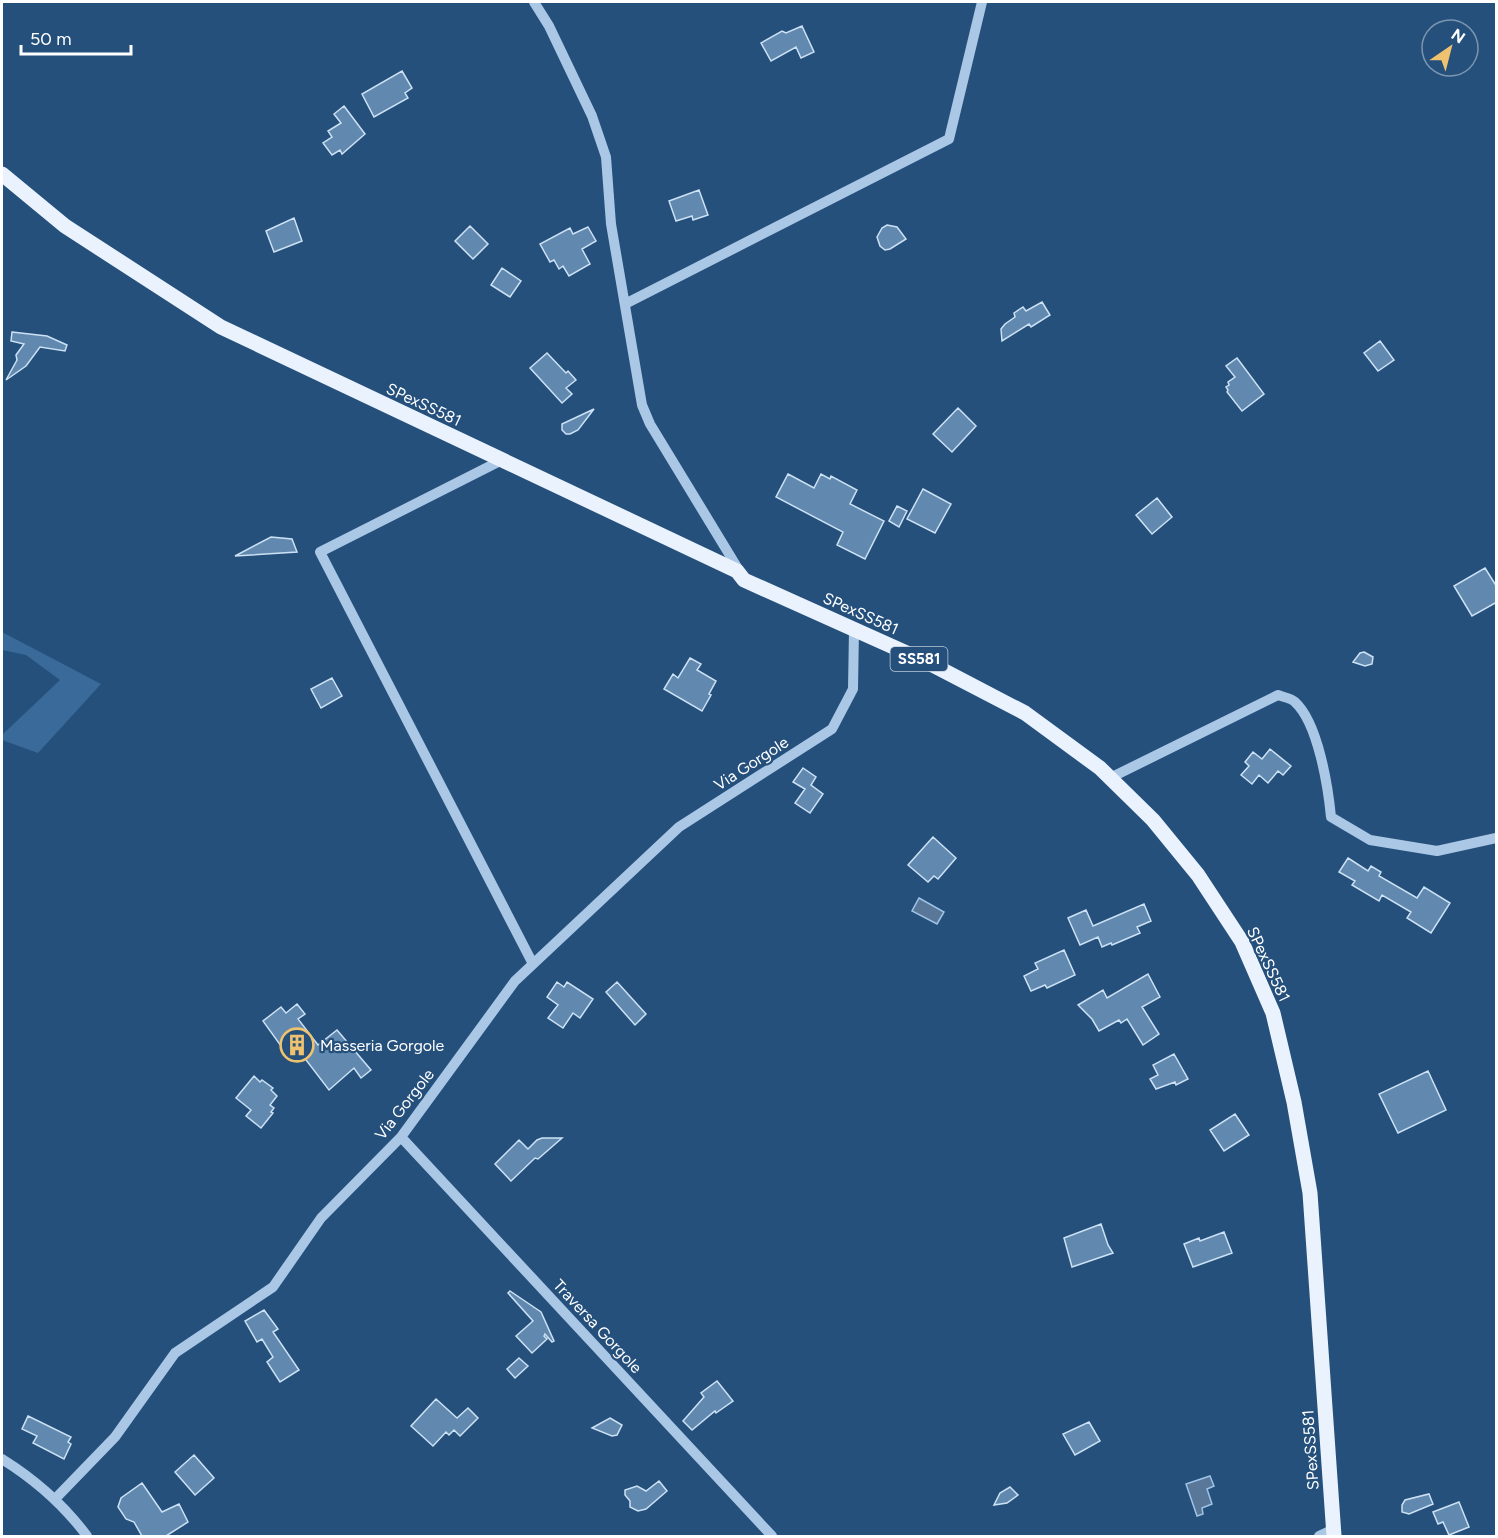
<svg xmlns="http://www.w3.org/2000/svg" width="1498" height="1538" font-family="Figtree,sans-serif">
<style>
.green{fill:#396a9a}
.water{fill:#597798;stroke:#9ec3e5;stroke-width:1.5}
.building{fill:#6189af;stroke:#cce1f4;stroke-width:1.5}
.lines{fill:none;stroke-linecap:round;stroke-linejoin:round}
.minor{stroke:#aac8e5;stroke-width:10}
.major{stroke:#eaf2fd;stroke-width:15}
.labels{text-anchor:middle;stroke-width:4.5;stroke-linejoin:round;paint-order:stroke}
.shield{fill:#25507c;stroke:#becad8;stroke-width:1.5}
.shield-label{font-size:15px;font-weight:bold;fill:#fff}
.street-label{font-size:16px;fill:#fff;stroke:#25507c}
.poi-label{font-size:16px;fill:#fff;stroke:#25507c;text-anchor:start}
</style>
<rect width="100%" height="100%" fill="#25507c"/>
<path class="green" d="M2,632l99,52 -63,69 -36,-13v-5l58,-55 -34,-25 -24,-5z"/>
<path class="water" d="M919,898l25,14 -7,12 -25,-13z
M1210,1476l4,10 -7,3 5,15 -10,4 1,6 -6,2 -11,-32z"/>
<path class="building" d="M802,26l12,26 -13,6 -5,-11 -25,14 -10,-18 21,-12 4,2z
M402,71l10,17 -7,5 3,5 -34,19 -12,-23z
M344,106l21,28 -23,20 -2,-4 -8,5 -9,-12 9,-6 -4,-6 13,-8 -7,-9z
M699,190l9,25 -15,5 -1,-4 -16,5 -7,-20z
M294,218l8,23 -28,11 -8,-21z
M887,225l10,2 9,12 -16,10 -5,1 -5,-4 -3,-9 5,-9z
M470,226l18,18 -15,15 -18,-18z
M588,227l8,14 -14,8 8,15 -21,12 -6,-10 -4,3 -5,-9 -4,2 -10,-18 30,-16 3,6z
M502,268l19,13 -11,16 -19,-12z
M1042,302l8,13 -19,12 -2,-3 -27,17 -1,-12 4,-5 10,-7 -1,-4 9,-6 3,4z
M12,332l35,4 20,9 -2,6 -25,-4 -14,19 -20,14 11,-20 -1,-5 8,-11 -13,-3z
M1380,341l14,19 -16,11 -14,-18z
M547,353l19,20 2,-2 8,9 -10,8 6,6 -10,9 -32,-35z
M1237,358l27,36 -22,17 -15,-19 1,-2 -2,-3 3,-2 -1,-3 7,-5 -9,-11z
M958,408l18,18 -24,26 -19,-18z
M594,409l-16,21 -8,4h-4l-4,-4v-6z
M788,474l26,14 7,-14 9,5 1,-3 26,14 -7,14 34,17 -19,38 -28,-14 6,-13 -67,-35z
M923,489l28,15 -16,29 -28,-14z
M1157,498l15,19 -20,17 -16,-19z
M897,506l10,5 -8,16 -10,-6z
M271,537l21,2 5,13 -62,4z
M1485,568l12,19v15l-25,14 -18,-30z
M1364,652l9,5 -1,7 -7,2 -12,-4 7,-9z
M690,658l11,6 -4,6 19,11 -7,13 2,1 -9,16 -38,-22 9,-15 5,4z
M332,678l10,18 -21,12 -10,-19z
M1270,749l21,17 -8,9 -5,-4 -10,12 -9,-8 -7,9 -11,-9 8,-9 -4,-4 8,-10 9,7z
M803,768l13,9 -5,8 12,9 -13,19 -15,-10 10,-14 -12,-7z
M933,837l23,21 -18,21 -4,-3 -6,6 -20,-17z
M1348,858l20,13 3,-5 10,6 -2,4 38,22 7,-11 26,16 -19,30 -24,-15 4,-6 -29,-17 -3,6 -27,-16 3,-4 -16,-9z
M1144,904l7,17 -14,6 3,6 -28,12 -1,-2 -9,4 -4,-10 -18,8 -12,-27 18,-8 7,16z
M1064,950l11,25 -28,13 -2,-3 -14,6 -7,-15 14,-7 -3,-6z
M1148,974l12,23 -18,10 17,27 -16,11 -16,-26 -6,4 -2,-3 -20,11 -7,-12 -14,-14 25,-15 4,8z
M557,982l7,5 3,-5 26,17 -13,19 -7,-5 -10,15 -15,-10 10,-13 -11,-8z
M617,982l29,32 -11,11 -29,-33z
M297,1004l8,10 -7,5 20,26 19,-15 34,40 -10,8 -7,-10 -25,22 -29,-38 -9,8 -28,-39 18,-14 5,6z
M1174,1054l14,25 -12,6 -1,-3 -19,7 -6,-10 8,-4 -5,-10z
M1428,1071l18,39 -48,23 -19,-39z
M254,1076l6,6 2,-2 11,8 -2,2 6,6 -7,9 4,3 -3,4 2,1 -12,15 -15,-12 5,-6 -15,-12z
M1235,1114l14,21 -25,16 -14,-21z
M542,1138h20l-24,21 -3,-1 -24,23 -16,-17 24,-24 9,9 9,-9z
M1101,1224l7,21 5,8 -41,14 -8,-29z
M1224,1232l8,21 -39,14 -9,-23 15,-6 1,3z
M510,1291l31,21 13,29 -2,1 -7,-8 -1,2 3,3 -15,14 -16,-17 17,-15 -25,-28z
M264,1310l14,19 -5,3 26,38 -19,12 -13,-20 6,-5 -11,-18 -5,3 -12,-21z
M519,1358l9,8 -13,12 -8,-9z
M717,1381l16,20 -17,12 -1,-2 -23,19 -9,-9 21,-24 -3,-4z
M436,1399l21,19 11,-10 10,10 -18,18 -6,-6 -5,5 -3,-3 -13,14 -22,-20z
M28,1416l43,21 -3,5 3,2 -7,15 -31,-16 4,-7 -15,-7z
M610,1418l12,7 -5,10 -5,1 -20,-8z
M1089,1422l11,19 -25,14 -12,-21z
M194,1455l20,23 -19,17 -20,-23z
M659,1481l8,10 -21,18 -8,2 -8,-4v-6l-5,-6v-5l12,-4 9,5z
M142,1483l20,29 17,-8 9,18 -22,14h-24l-8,-14 -8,-3 -8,-12 3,-9z
M1010,1487l8,8 -11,8 -13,2 6,-12z
M1429,1494l4,10 -24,10 -7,-2v-7l3,-5z
M1459,1502l10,25 -20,8 -6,-13 -5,2 -5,-12z"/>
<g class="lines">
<path class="minor" d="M534,2l15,24 43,90 14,41 5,67 31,181 8,19 90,148
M625,304l324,-165 33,-137
M502,460l-182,92 213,412
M1110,778l168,-83c5,2 13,3 17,7 23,21 33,84 36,115l39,23 67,11 59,-13
M401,1137l371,399
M2,1459c32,20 62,46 85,77
M55,1499l60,-62 60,-84 98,-66 48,-69 80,-81 114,-156 164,-154 153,-98 21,-40 1,-59
M1319,1536l15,-7"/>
<path class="major" d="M2,174l63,52 156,101 516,244 7,9 185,83 96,50 75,55 53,52 45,55 44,67 31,71 21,89 16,91 24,343"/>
</g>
<defs>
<symbol id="building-ring" viewBox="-11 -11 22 22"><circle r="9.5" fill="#25507c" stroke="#eec26e" stroke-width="1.5"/><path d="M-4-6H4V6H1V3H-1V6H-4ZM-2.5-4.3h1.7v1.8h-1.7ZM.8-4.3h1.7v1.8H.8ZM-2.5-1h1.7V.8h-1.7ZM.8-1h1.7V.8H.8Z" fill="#eec26e"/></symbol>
</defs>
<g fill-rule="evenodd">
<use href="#building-ring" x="278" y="1026" width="38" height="38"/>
</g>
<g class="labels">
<rect class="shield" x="890.5" y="647" width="57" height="24" rx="4.5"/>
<g class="shield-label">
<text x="919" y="664">SS581</text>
</g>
<g class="street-label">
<text transform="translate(424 404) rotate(25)" y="6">SPexSS581</text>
<text transform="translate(861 613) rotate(24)" y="6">SPexSS581</text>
<text transform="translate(751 763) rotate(-33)" y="6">Via Gorgole</text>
<text transform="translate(1269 964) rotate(65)" y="6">SPexSS581</text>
<text transform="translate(404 1104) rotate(-52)" y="6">Via Gorgole</text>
<text transform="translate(598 1326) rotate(47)" y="6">Traversa Gorgole</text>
<text transform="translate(1310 1450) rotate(-94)" y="6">SPexSS581</text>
</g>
<g class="poi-label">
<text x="320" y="1051">Masseria Gorgole</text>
</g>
</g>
<rect width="1498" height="1538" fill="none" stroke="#ffffff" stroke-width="6"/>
<g transform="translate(1450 48) rotate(35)"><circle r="28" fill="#25507c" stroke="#7c96b0" stroke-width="1.5"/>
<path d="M0-4.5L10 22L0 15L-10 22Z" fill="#eec26e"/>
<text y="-9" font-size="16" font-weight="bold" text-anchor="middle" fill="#ffffff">N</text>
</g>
<path d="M21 45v9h110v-9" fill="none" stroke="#ffffff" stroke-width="3"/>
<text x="30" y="45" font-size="18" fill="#ffffff" stroke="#25507c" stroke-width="4.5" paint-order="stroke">50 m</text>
</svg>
